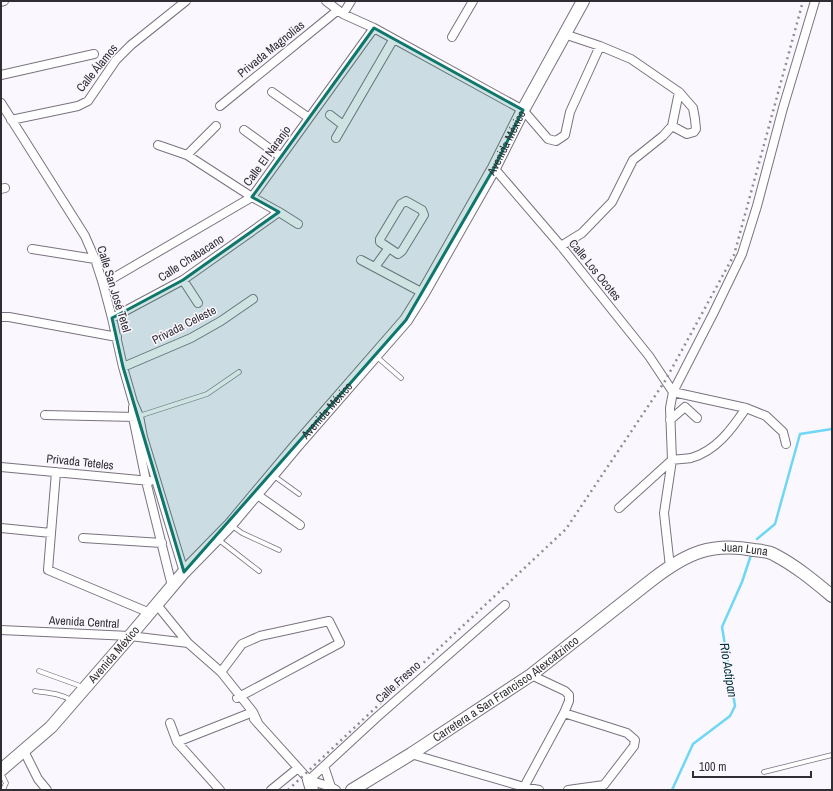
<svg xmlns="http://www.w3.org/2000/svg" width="833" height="791" font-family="'Archivo Narrow',sans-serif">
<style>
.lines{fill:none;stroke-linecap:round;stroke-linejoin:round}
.stream{stroke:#6dd7f5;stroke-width:2.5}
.lane-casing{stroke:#7a737f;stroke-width:5.5}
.street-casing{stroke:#7a737f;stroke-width:10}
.secondary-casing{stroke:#7a737f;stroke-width:14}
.lane{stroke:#fff;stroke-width:4}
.street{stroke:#fff;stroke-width:8}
.secondary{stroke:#fff;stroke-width:12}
.rail{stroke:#908c93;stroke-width:2.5;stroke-dasharray:2 4;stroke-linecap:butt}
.marked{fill:#0f766e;fill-opacity:0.2;stroke:#0f766e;stroke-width:3;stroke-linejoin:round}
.labels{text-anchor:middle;stroke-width:3;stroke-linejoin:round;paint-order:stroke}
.street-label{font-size:12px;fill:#312e33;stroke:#fbf7ff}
.water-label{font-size:13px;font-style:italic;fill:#00323e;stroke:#fbf7ff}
</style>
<rect width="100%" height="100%" fill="#fbf7ff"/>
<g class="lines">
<path class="stream" d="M757,539l18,-15 25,-90 32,-5
M672,790l21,-46 37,-28 5,-10 -13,-79 20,-45 9,-27"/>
<defs>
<path id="lane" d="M377,357l24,21
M139,416l68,-22 32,-22
M274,476l25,18
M231,525l11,8 37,17
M219,540l40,31
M39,671l44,16
M35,691c14,2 23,2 36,9
M764,772l68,-17
M1,773l5,10 -3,7"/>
<path id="street" d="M326,1l17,13 31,14 149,82 25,29 8,2 9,-6 5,-23 30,-66
M1,2l3,-1
M343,14l8,-13
M564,34l36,12 31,13 48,33 14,16 2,11 1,10 -2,3 -7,2 -15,-8
M452,37l21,-36
M1,75l93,-21
M272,92l37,26
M1,103l84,133 10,23 8,25 9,34 11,49 10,35 6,14 4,21 41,135
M220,106l118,-96
M330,115l13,10
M11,120l67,-14 10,-5 28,-41 15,-15 55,-44
M244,130l37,27
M336,138l57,-98
M158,145l29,10 65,42 27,15 19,12
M187,155l29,-29
M494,168l67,78 88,110 24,36
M1,189l4,-1
M406,201l16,9 2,5 -22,36 -4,3 -18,-12v-3l21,-35z
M561,246l21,-13 30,-31 21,-42 30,-24 9,-10 7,-34
M32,249l63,10
M361,260l62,33
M375,267l13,-18
M183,280l15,23
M103,284l149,-87 122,-169
M1,317h8l108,20
M112,318l71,-38 96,-68
M123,367l68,-29 30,-17 32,-22
M673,392l73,16 20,8 17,16 3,12
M133,407v10l13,64 26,105
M45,415l91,2
M670,420l15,-13 12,11
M672,460c6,-1 13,-1 19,-2 25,-7 41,-29 55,-50
M1,467l149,14
M56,472l-8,98 102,43
M256,494l44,31
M619,508l53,-48
M1,528l50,5
M83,538l79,5
M670,567l-6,-54 8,-53 -2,-52 3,-16 40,-78 29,-60 15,-48 26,-98 32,-107
M157,605l31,38
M1,630l129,6 58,7 33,29 32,40 5,11
M221,672l21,-28 18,-8 69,-15 11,22 -103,55
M564,713l63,20 8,7 -1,6 -30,39 -36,5
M254,719l55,61 22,7 5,3
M170,723l7,19
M24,751l14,28 9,11
M411,754l113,33 15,3
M324,766l7,21
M309,780l67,-62 129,-113
M524,787l40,-74 5,-12v-6l-4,-4 -34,-16
M220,790l-43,-48 76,-30
M271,790l27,-22"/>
<g id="secondary">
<path id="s1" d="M1,770l50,-43 79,-91 54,-64 46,-47 67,-80 109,-125 17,-27 71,-125 29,-58 60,-109"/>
<path d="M309,780l3,10"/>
<path id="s2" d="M352,790l59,-36 120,-79 122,-96c34,-26 58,-37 101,-29 7,1 15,1 21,5 21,11 39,26 57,41"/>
</g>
</defs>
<use href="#lane" class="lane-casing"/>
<use href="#street" class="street-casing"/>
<use href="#secondary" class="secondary-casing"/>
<use href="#lane" class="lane"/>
<use href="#street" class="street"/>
<use href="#secondary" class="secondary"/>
<path class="rail" d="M288,790l278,-261 99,-148 69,-126 69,-254"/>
</g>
<path class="marked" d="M374,28l149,82 -29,58 -88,152 -222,252 -61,-205 -11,-49 71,-38 96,-68 -27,-15z"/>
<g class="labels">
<g class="street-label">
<text transform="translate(271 49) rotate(-39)" y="4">Privada Magnolias</text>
<text transform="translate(97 68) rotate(-51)" y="4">Calle Álamos</text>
<text dy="4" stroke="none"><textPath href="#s1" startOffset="810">Avenida México</textPath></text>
<text transform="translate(267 156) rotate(-54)" y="4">Calle El Naranjo</text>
<text transform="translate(191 258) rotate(-33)" y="4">Calle Chabacano</text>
<text transform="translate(595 270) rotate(51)" y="4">Calle Los Ocotes</text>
<text transform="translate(114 289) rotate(73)" y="4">Calle San José Tetel</text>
<text transform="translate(184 325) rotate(-27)" y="4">Privada Celeste</text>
<text dy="4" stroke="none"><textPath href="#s1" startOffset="486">Avenida México</textPath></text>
<text transform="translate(80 462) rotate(6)" y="4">Privada Teteles</text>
<text dy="4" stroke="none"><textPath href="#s2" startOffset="468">Juan Luna</textPath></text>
<text transform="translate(84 622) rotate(3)" y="4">Avenida Central</text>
<text dy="4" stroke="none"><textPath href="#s1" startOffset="162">Avenida México</textPath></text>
<text transform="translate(398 682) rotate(-42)" y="4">Calle Fresno</text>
<text dy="4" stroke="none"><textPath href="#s2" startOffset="184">Carretera a San Francisco Atexcatzinco</textPath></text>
</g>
<g class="water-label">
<text transform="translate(729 670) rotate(81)" y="5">Río Actipan</text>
</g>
</g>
<rect width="833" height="791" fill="none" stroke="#312e33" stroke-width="4"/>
<path d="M693 771v6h118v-6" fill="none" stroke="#312e33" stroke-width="2"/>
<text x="699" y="771" font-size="12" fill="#312e33" stroke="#fbf7ff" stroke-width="3" paint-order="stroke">100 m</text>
</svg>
